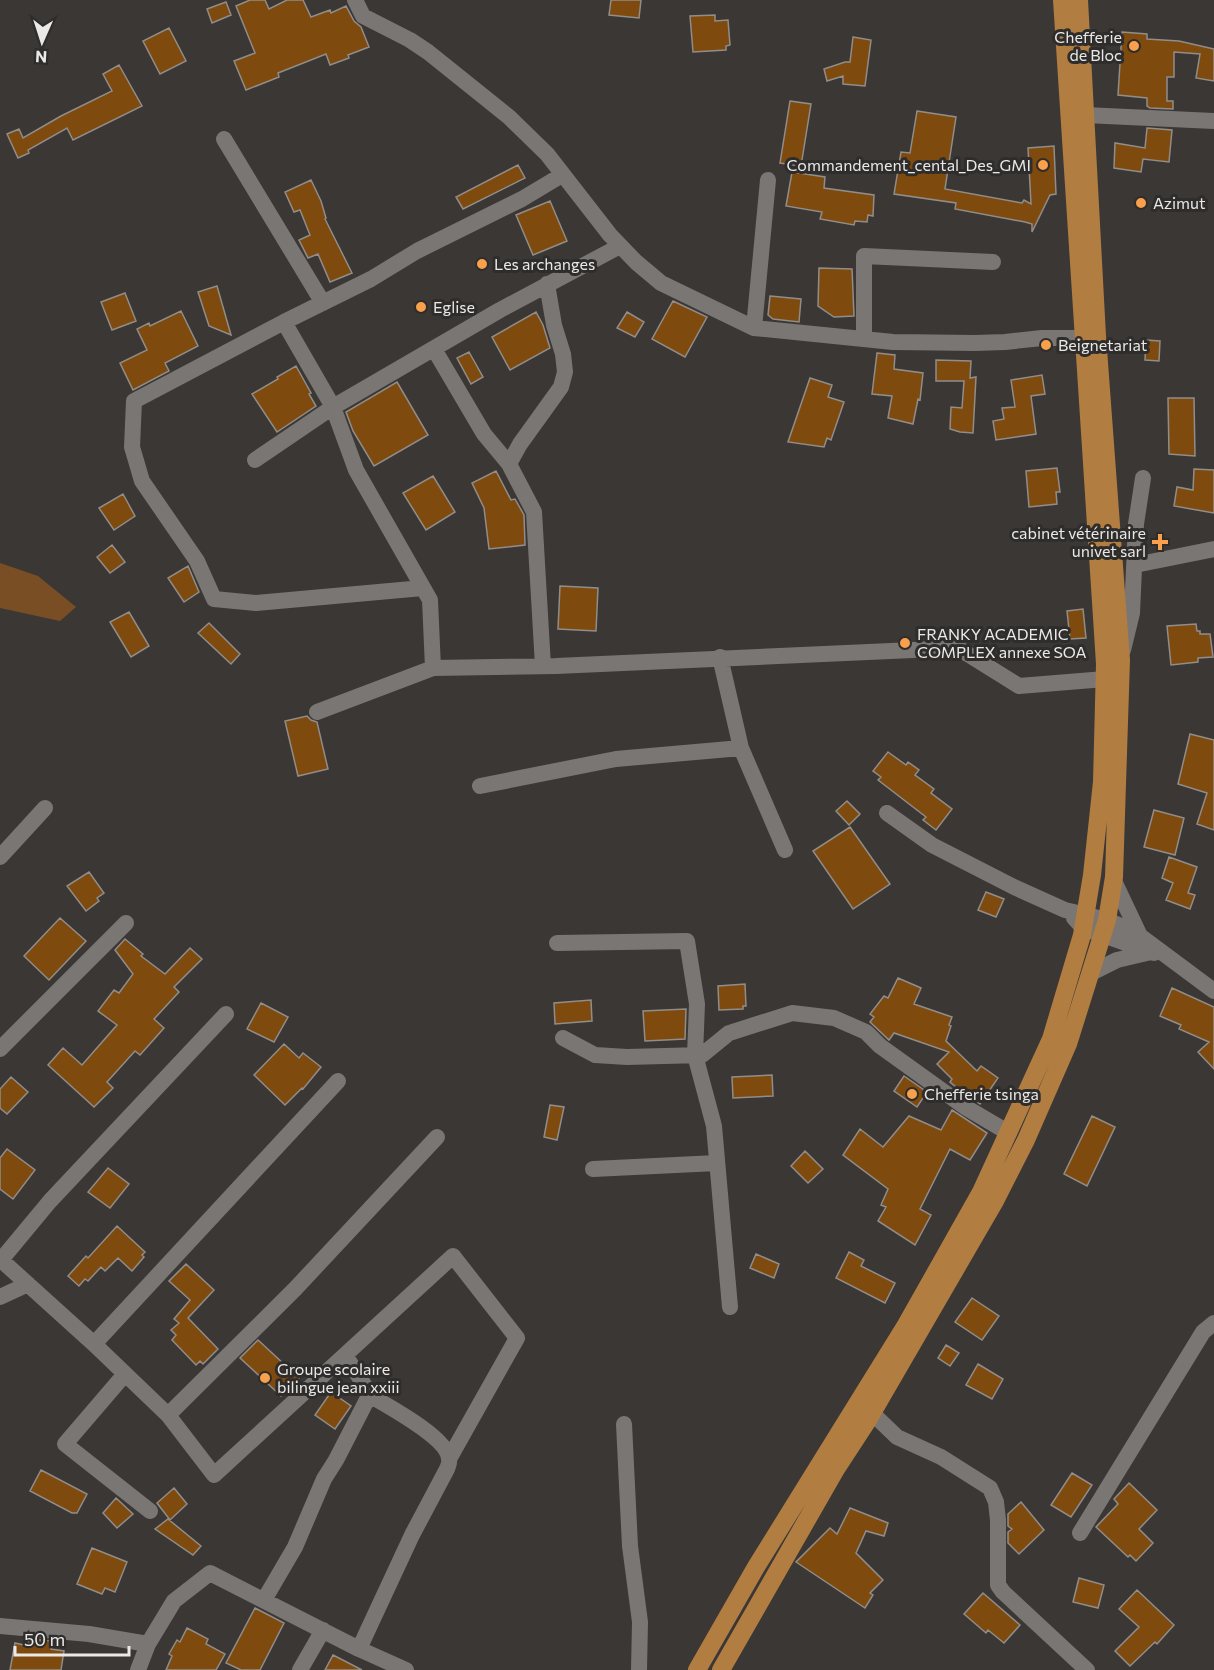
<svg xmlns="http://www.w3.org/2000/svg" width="1214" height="1670" font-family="Commissioner,sans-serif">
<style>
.green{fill:#7a4e25}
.building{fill:#7f4a0e;stroke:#908d8a;stroke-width:1.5}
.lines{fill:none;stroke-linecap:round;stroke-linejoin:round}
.minor{stroke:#797673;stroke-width:16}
.major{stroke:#b17d41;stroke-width:18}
.poi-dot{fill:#f8a04b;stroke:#2f2d2b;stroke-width:2}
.labels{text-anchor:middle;stroke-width:6;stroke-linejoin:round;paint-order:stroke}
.poi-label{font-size:16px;fill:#ebe9e8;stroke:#2f2d2b;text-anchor:start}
</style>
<rect width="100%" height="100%" fill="#3a3735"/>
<path class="green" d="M0,563l38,13 38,31 -16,14 -60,-13z"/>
<path class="building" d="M250,0h15l4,9 18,-9h16l8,17 19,-7 1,3 15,-7 8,15 7,6 8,20 -21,8 1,3 -19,7 -4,-11 -48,19 1,4 -33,13 -12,-29 21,-8 -19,-47z
M611,0h30l-2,18 -30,-3z
M226,2l5,13 -19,8 -5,-14z
M715,15v6l13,-1 2,25 -4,1v4l-33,2 -3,-36z
M169,28l17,33 -26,13 -17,-33z
M1122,32l25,2v5l32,2 35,8v32l-18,-3 4,-24 -26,-2v25h-7v24h6v8l-23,-1 -3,-2v-8l-29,-3z
M853,37l18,3 -6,46 -22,-2v-8l-16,5 -3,-12 21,-7h5z
M119,65l23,41 -69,34 -6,-12 -39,22 1,3 -11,5 -11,-24 12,-5 4,9 38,-22 51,-25 -9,-17z
M790,101l21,3 -10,62 -21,-3z
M917,111l39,6 -11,72 77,14 2,-3 7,4 -3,-56 26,-2 2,48 -6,1 -18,37v-8l-7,-2 -70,-13 1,-6 -62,-9 7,-42 9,1z
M1147,128l25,2 -3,32 -26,-3 -2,13 -27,-4 1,-25 30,5z
M518,165l7,13 -62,31 -7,-12z
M792,172l33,5 -1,11 50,7 -1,21 -5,-1 -1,7 -12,-1 -1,4 -34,-6 2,-7 -36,-6z
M311,180l10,21 5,17 -1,1 27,54 -22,9 -12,-28 -10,4 -9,-18 11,-5 -10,-25 -6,2 -9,-20z
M550,201l17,40 -34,14 -17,-40z
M819,268l33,1 2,47 -20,1 -16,-11z
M217,286l14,49 -22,-9 -11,-34z
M125,293l11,28 -24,9 -11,-28z
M770,296l31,3 -2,23 -26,-3 -5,-4z
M673,301l34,16 -22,40 -33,-18z
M181,311l17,35 -33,17 4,8 -36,19 -13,-27 27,-13 -10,-21 12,-6 1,3z
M536,312l7,13 7,23 -40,22 -18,-33z
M627,312l17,10 -9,15 -18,-9z
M1146,340l14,1 -1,20 -14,-1z
M469,352l14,25 -12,7 -14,-26z
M877,353l18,2 -1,14 29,4 -3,27 -2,-1 -5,25 -25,-6 4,-22 -20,-2z
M936,360l35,1 -1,17 6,-1 -3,56 -13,-1 -10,-3 1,-22 11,1 2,-27h-28z
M296,366l15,27 -2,1 7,12 -39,26 -25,-38 26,-15 -1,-2z
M1042,375l3,19 -14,2 5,38 -40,6 -3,-19 11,-2 -2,-11 13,-1 -4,-27z
M810,378l22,7 -4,12 16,5 -13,38 -4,-2 -3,9 -36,-5z
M397,382l31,53 -54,31 -21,-35 -7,-19z
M1168,398h26l1,58 -26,-2z
M1057,468l3,24h-4l1,12 -28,3 -3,-36z
M1194,469l20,1v43l-40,-7 3,-19 16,3z
M496,471l15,29 4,-1 9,16 1,30 -36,4 -5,-41 -12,-25z
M433,476l22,36 -29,18 -23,-37z
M123,494l12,22 -21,14 -15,-22z
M112,545l13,17 -15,11 -13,-16z
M188,566l11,26 -15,10 -16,-24z
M560,586l38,2 -2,43 -38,-2z
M1083,609l3,29 -16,1 -3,-28z
M129,612l20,34 -18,11 -21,-35z
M209,623l31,31 -9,10 -33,-31z
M1196,624l1,7h3v3h10l3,23 -15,1v4l-27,3 -4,-39z
M307,716l4,4 6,2 11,47 -30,7 -13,-55z
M1190,734l24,6v90l-17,-6 10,-31 -29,-9z
M888,752l18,13 2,-3 11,8 -4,5 19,14 -3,4 21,16 -16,21 -13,-10 3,-3 -48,-37 3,-3 -8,-6z
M847,801l13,13 -11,11 -13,-14z
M1154,810l30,8 -9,37 -31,-8z
M850,827l40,57 -37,25 -40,-58z
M1169,857l28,10 -9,26 7,2 -5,14 -24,-9 7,-17 -11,-5z
M89,872l15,21 -7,5 2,3 -13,10 -19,-25z
M986,892l18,7 -8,18 -18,-7z
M60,918l26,23 -37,39 -25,-24z
M125,939l18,15 -2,2 24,18 25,-26 12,11 -28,28 5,5 -25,27 10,9 -24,27 -5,-4 -28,31 6,6 -19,19 -46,-42 15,-17 19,17 35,-40 -19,-14 16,-21 5,3 14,-19 -18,-24z
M898,978l23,10 -7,16 38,13 -3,8 2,1 -5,15 31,30 4,-5 17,12 -18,26 -23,-16 -7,-6 2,-3 -15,-15 12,-12 -55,-19 -5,7 -19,-18 4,-5 -4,-3 14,-18 4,2z
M745,984l1,22h-3v3l-24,1 -1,-24z
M1172,988l42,19v62l-16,-17 11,-10 -30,-13 2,-4 -21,-9z
M591,1000l1,21 -37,3 -1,-21z
M261,1003l27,14 -14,25 -27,-13z
M686,1009l-1,30 -40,2 -2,-30z
M284,1044l15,14 4,-5 18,14 -18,22 -1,-1 -17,17 -31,-30z
M772,1075l1,21 -40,2 -1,-21z
M904,1076l23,16 -10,15 -23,-16z
M11,1077l17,15 -21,22 -7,-6v-19z
M550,1105l14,2 -7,33 -13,-3z
M952,1110l35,23 -17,27 -20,-11 -30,60 11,6 -16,30 -37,-24 8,-14 -5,-2 7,-16 -45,-34 17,-26 23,18 26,-31 32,14z
M1092,1116l23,11 -28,59 -23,-12z
M7,1149l28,21 -22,29 -13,-10v-31z
M805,1151l18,18 -15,14 -17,-17z
M108,1168l21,16 -19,24 -22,-16z
M117,1226l28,26 -3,3 2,2 -12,14 -14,-13 -13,13 -4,-4 -13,14 -3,-2 -6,7 -11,-10 18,-20 2,2z
M849,1252l15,8 -3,6 34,17 -10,20 -49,-25z
M756,1254l23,10 -5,14 -24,-10z
M186,1264l28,26 -26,28 30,31 -15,15 -3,-3 -4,4 -24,-25 4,-5 -5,-5 8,-7 -5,-4 16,-19 -21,-19z
M972,1298l27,18 -17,24 -27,-18z
M258,1340l41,38 -18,18 -41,-38z
M946,1345l13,8 -9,13 -12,-8z
M978,1364l25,15 -11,20 -26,-14z
M331,1392l20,14 -16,23 -20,-14z
M41,1470l46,24 -10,19h-5l-42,-22z
M1072,1473l20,12 -21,32 -20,-12z
M1129,1483l28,27 -18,19 14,14 -17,18 -6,-6 -2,2 -32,-30 22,-23 -4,-5z
M174,1488l13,16 -17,16 -13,-17z
M116,1498l17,16 -16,14 -14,-15z
M1021,1502l23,28 -25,24 -11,-11v-11l4,-3 -4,-3v-12z
M850,1508l38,15 -4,13 -18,-5 -10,22 27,27 -13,13 3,2 -8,13 -69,-46 34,-34 7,6z
M168,1519l33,27 -8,9 -38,-26z
M92,1548l35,14 -12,30 -10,-4 -3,6 -25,-10z
M1079,1578l25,7 -6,23 -25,-6z
M1137,1590l37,35 -17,19 -2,-2 -25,24 -15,-15 24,-24 -20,-18z
M983,1593l37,32 -16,18 -16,-13 -2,3 -22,-19z
M255,1608l29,15 -24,47h-19l-15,-7z
M187,1628l21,11 -2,5 19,10 -9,16h-50l6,-14 -3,-2 8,-14 3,2z
M29,1639l23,2 -1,8 13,2 -3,19h-51l5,-27 13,3z
M333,1655l29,15h-37z"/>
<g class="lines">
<path class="minor" d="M355,0l8,16 47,24 18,12 81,65 38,37 63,81 26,27 25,21 93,45 139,14 82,1 30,-1 37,-4h42
M1085,115l129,6
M224,139l99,164
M754,328l14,-148
M864,339v-83l129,6
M434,349l50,85 25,30 25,48 9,154
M255,460l78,-53 -49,-85
M509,464l11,-20 41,-57 4,-15 -2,-18 -9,-29 -7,-41
M1135,565l79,-16
M423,588l-167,15 -42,-4 -17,-38 -55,-80 -10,-34 2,-46 150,-79 87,-43 46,-28 105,-52 40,-24
M1123,650l9,-37 4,-89 7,-46
M720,657l21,91 44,102
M433,668l-3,-68 -74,-130 -23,-63 167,-97 120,-64
M317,712l116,-44 123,-2 402,-18 61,38 86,-7
M480,786l136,-27 125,-11
M887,813l45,32 82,42 51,23 42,10 19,8 14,8 74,55
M0,857l45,-49
M1114,881l26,55
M1074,918l9,10 71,25
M557,943l130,-2 10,63 -2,51 19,71 16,181
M1091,973l26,-13 34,-8
M563,1038l32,17 32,2 75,-2 27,-22 63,-20 42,5 32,14 14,14 85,61 44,26
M0,1049l126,-126
M338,1081l-244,263 74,71 46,60 239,-219 64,82 -68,121
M593,1169l124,-6
M0,1259l94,85
M1,1260l49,-59 176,-187
M0,1297l28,-13
M125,1374l-60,70 85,67
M872,1413l25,24 44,20 49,31 6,14 2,18v65l5,7 84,78
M168,1415l127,-126 142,-152
M624,1424l6,122 10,76 -1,48
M1080,1533l123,-201 11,-9
M264,1600l31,-53 29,-68 12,-19 34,-66 -25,-39
M0,1626l89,8 59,10
M359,1649l53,-114 35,-66c1,-3 3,-6 2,-10 -1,-21 -63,-54 -80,-64
M138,1670l10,-26 26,-43 36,-28 149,76 47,21
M300,1670l23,-40"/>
<path class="major" d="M697,1670l59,-103 150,-242 75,-133 70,-153 31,-104 10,-60 10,-93 3,-118 -43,-664
M721,1670l115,-201 32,-49 127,-219 31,-61 42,-96 39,-124 7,-43 7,-217 -24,-324 -18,-336"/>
</g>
<g class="poi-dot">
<circle cx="1134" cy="46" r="6"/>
<circle cx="1043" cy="165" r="6"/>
<circle cx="1141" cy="203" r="6"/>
<circle cx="482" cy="264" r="6"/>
<circle cx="421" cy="307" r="6"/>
<circle cx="1046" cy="345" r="6"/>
<path d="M1157 533h6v6h6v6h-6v6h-6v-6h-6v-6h6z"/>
<circle cx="905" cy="643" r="6"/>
<circle cx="912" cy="1094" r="6"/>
<circle cx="265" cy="1378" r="6"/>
</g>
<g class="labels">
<g class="poi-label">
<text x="1122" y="43" text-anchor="end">Chefferie<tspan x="1122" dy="18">de Bloc</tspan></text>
<text x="1031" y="171" text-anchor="end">Commandement_cental_Des_GMI</text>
<text x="1153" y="209">Azimut</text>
<text x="494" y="270">Les archanges</text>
<text x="433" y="313">Eglise</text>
<text x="1058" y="351">Beignetariat</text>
<text x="1146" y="539" text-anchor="end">cabinet vétérinaire<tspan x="1146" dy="18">univet sarl</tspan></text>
<text x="917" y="640">FRANKY ACADEMIC<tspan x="917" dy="18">COMPLEX annexe SOA</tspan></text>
<text x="924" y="1100">Chefferie tsinga</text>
<text x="277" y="1375">Groupe scolaire<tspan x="277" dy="18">bilingue jean xxiii</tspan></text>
</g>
</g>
<g transform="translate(42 42) rotate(183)" stroke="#2f2d2b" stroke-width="4.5" paint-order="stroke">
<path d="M0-4.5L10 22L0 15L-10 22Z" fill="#ebe9e8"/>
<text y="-9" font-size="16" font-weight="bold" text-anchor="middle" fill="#ebe9e8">N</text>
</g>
<path d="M15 1646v9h114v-9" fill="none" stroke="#ebe9e8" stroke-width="3"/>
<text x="24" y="1646" font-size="18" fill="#ebe9e8" stroke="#2f2d2b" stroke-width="4.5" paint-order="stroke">50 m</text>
</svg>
